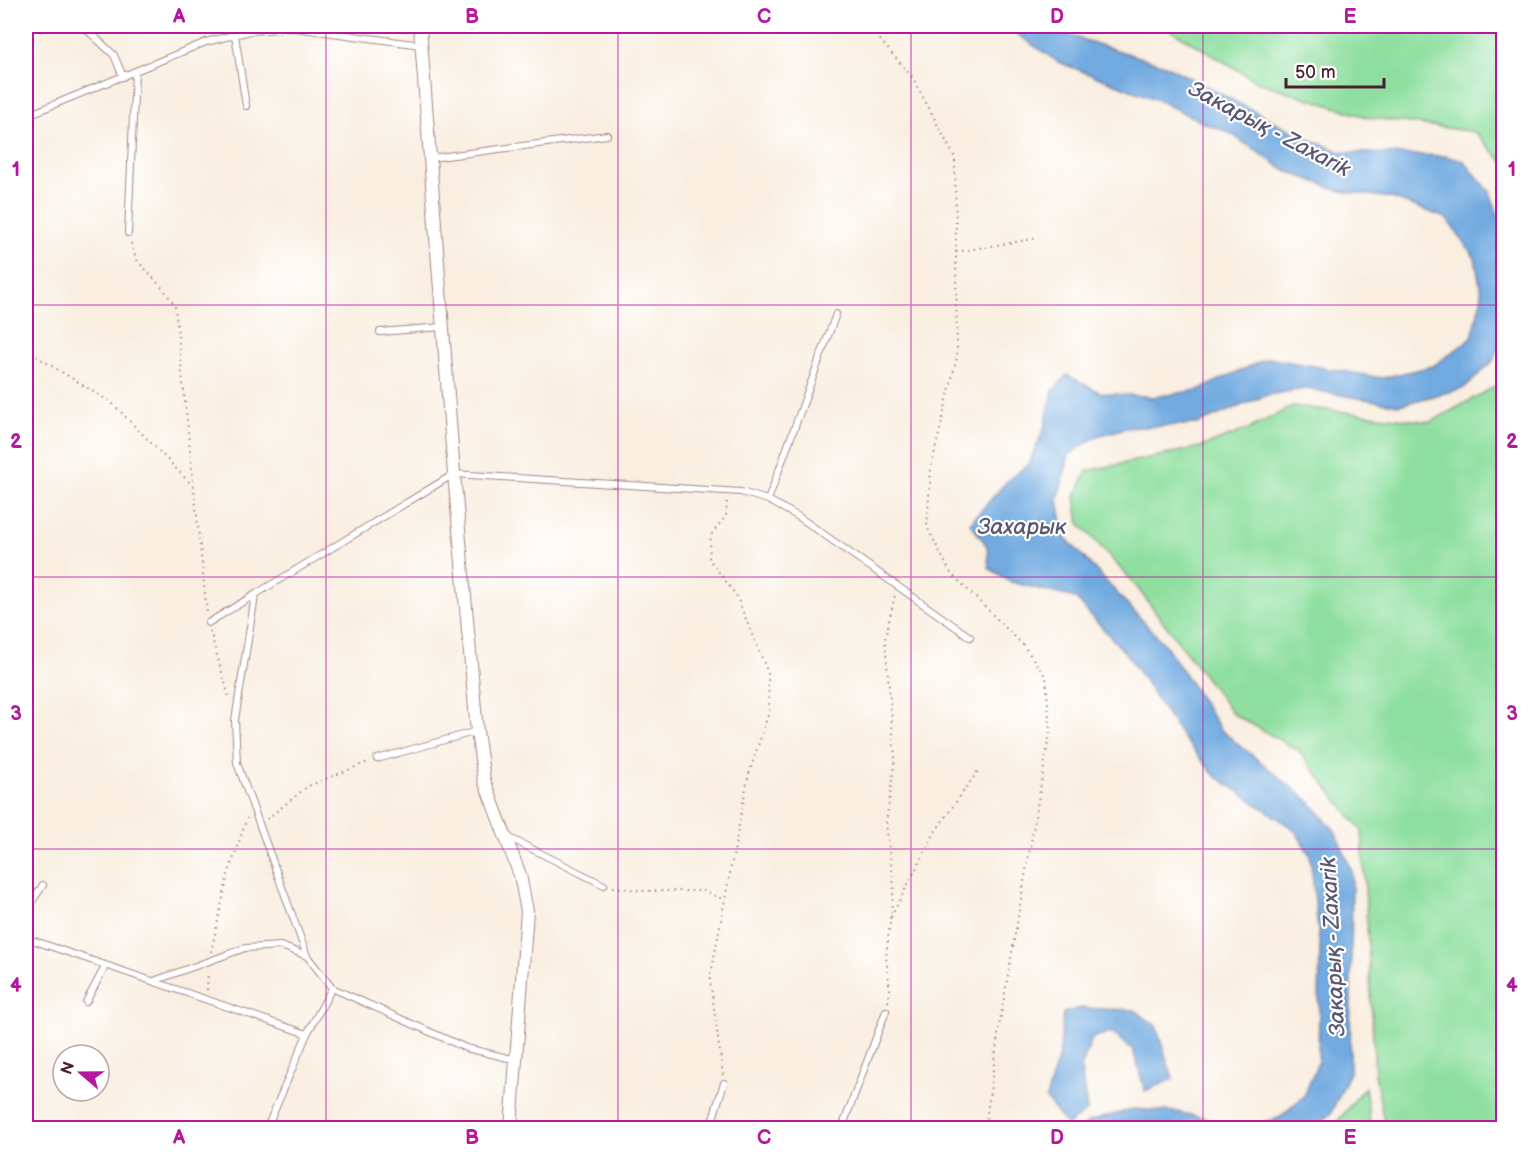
<svg xmlns="http://www.w3.org/2000/svg" width="1529" height="1154" font-family="'Balsamiq Sans',sans-serif">
<style>
.green{fill:#8edf9f;stroke:#6c7f65;stroke-width:1.5}
.water{fill:#71aae0;stroke:#5e6486;stroke-width:1.5}
.lines{fill:none;stroke-linecap:round;stroke-linejoin:round}
.lane-casing{stroke:#a28686;stroke-width:8}
.street-casing{stroke:#a28686;stroke-width:14}
.path{stroke:#a28686;stroke-width:2;stroke-dasharray:1.5 4.5;stroke-linecap:butt}
.lane{stroke:#fff;stroke-width:6}
.street{stroke:#fff;stroke-width:12}
.grid{fill:none;stroke:#b5179e;stroke-width:1.5;stroke-opacity:0.55}
.labels{text-anchor:middle;stroke-width:4.5;stroke-linejoin:round;paint-order:stroke}
.water-label{font-size:22px;font-style:italic;fill:#5a5773;stroke:#fff}
.neatline{fill:none;stroke:#b5179e;stroke-width:2}
.grid-label{font-size:20px;text-anchor:middle;font-weight:bold;fill:#b5179e}
</style>
<rect width="100%" height="100%" fill="#fff"/>
<filter id="ink" filterUnits="userSpaceOnUse"><feTurbulence type="fractalNoise" baseFrequency=".0167" numOctaves="2"/><feDisplacementMap in="SourceGraphic" scale="12" xChannelSelector="R" yChannelSelector="G"/><feConvolveMatrix kernelMatrix="1 2 1 2 8 2 1 2 1" color-interpolation-filters="sRGB"/></filter>
<filter id="wash" filterUnits="userSpaceOnUse"><feTurbulence type="fractalNoise" baseFrequency=".008" numOctaves="4" result="noise"/><feDisplacementMap in="SourceGraphic" scale="24" xChannelSelector="R" yChannelSelector="G"/><feGaussianBlur stdDeviation="1.35" result="paint"/><feColorMatrix in="noise" values="0 0 0 0 0 0 0 0 0 0 0 0 0 0 0 0 0 1.4 0 .05"/><feComposite in="paint" operator="in"/></filter>
<g filter="url(#wash)">
<rect width="100%" height="100%" fill="#f9eee0"/>
<path class="green" d="M1164,26h317l22,7v129l-28,-30 -109,-15 -108,-35z
M1503,382v746h-118l-10,-54 -13,-243 -64,-81 -65,-36 -100,-132 -54,-59 -4,-27 12,-25 114,-24 50,-19 42,-22 138,16z
M1365,1087l6,41h-39z"/>
<path class="water" d="M1005,26h52l11,9 97,30 139,72 37,15 104,4 19,5 26,31 14,40 -1,105 -10,24 -29,27 -65,17 -93,-16 -39,6 -70,29 -71,4 -29,8 -28,19 -11,44 6,37 103,111 54,83 88,71 26,30 17,41 -2,200 -19,41 -17,15h-232l6,-6 45,-13 44,3 68,15 34,-9 25,-22 14,-33 2,-115 -10,-93 -15,-25 -81,-55 -33,-40 -53,-79 -53,-58 -64,-16 -22,-14 -2,-22 -17,-23 38,-43 21,-16 15,-35 9,-38 14,-16 34,18 53,4 44,-7 70,-32 114,20 51,-12 39,-28 10,-42 -7,-38 -29,-40 -54,-20 -51,-7 -55,-20 -58,-39 -22,-8 -48,-24 -100,-38z
M1080,1008l55,2 21,16 17,53 -28,12 -12,-41 -22,-18 -19,6 -11,30 6,43 -20,14 -21,-26 14,-48 3,-38z"/>
</g>
<g filter="url(#ink)">
<g class="lines">
<defs>
<path id="lane" d="M83,26l31,29 9,22
M235,35l11,71
M26,116l180,-74 44,-11 45,-3 126,17
M431,158l176,-23
M128,233l7,-161
M380,332l62,-5
M768,500l68,-186
M255,596l-20,124 2,43 70,193 25,32
M208,623l246,-149 287,18 27,8 31,17 171,120
M377,759l100,-28
M506,836l98,49
M26,911l17,-26
M26,938l281,96
M154,981l91,-33 36,-2 26,10
M86,1002l20,-37
M267,1128l40,-94 25,-46 134,60 51,12
M710,1128l14,-45
M842,1128l44,-117"/>
<path id="street" d="M420,26l34,448 23,257 7,49 36,95 7,36 -16,217"/>
</defs>
<use href="#lane" class="lane-casing"/>
<use href="#street" class="street-casing"/>
<path class="path" d="M868,26l45,52 42,80 2,199 -26,111 -4,59 23,45 73,73 23,32 4,55 -51,295 -14,101
M131,243l5,16 29,32 10,15 32,307
M956,252l83,-14
M26,350l86,53 82,84
M210,631l19,66
M267,819l41,-33 60,-24
M613,887l32,4h59l21,9
M891,917l44,-85 45,-64
M211,952l17,-77 19,-57
M207,990l1,-18
M888,1002l2,-12 -4,-33 8,-71 -8,-62 9,-66 -10,-119 10,-44
M723,1075l-13,-96 38,-202 21,-65 -1,-39 -32,-78 -27,-36 2,-24 15,-19 1,-16"/>
<use href="#lane" class="lane"/>
<use href="#street" class="street"/>
</g>
</g>
<path class="grid" d="M326,26v1102M618,26v1102M911,26v1102M1203,26v1102M26,305h1478M26,577h1478M26,849h1478"/>
<g class="labels">
<g class="water-label">
<text transform="translate(1270 128) rotate(28)" y="8">Закарық - Zaxarik</text>
<text x="1022" y="534">Захарык</text>
<text transform="translate(1332 947) rotate(-93)" y="8">Закарық - Zaxarik</text>
</g>
</g>
<rect width="1529" height="1154" fill="none" stroke="#fff" stroke-width="66"/>
<g transform="translate(81 1073) rotate(290)"><circle r="28" fill="#ffffff" stroke="#b7a5aa" stroke-width="1.5"/>
<path d="M0-4.5L10 22L0 15L-10 22Z" fill="#b5179e"/>
<text y="-9" font-size="16" font-weight="bold" text-anchor="middle" fill="#4a1f2b">N</text>
</g>
<path d="M1286 78v9h98v-9" fill="none" stroke="#4a1f2b" stroke-width="3"/>
<text x="1295" y="78" font-size="18" fill="#4a1f2b" stroke="#ffffff" stroke-width="4.5" paint-order="stroke">50 m</text>
<rect x="33" y="33" width="1463" height="1088" class="neatline"/>
<g class="grid-label">
<text x="179" y="23">A</text>
<text x="472" y="23">B</text>
<text x="764" y="23">C</text>
<text x="1057" y="23">D</text>
<text x="1350" y="23">E</text>
<text x="16" y="176">1</text>
<text x="1512" y="176">1</text>
<text x="16" y="448">2</text>
<text x="1512" y="448">2</text>
<text x="16" y="720">3</text>
<text x="1512" y="720">3</text>
<text x="16" y="992">4</text>
<text x="1512" y="992">4</text>
<text x="179" y="1144">A</text>
<text x="472" y="1144">B</text>
<text x="764" y="1144">C</text>
<text x="1057" y="1144">D</text>
<text x="1350" y="1144">E</text>
</g>
</svg>
